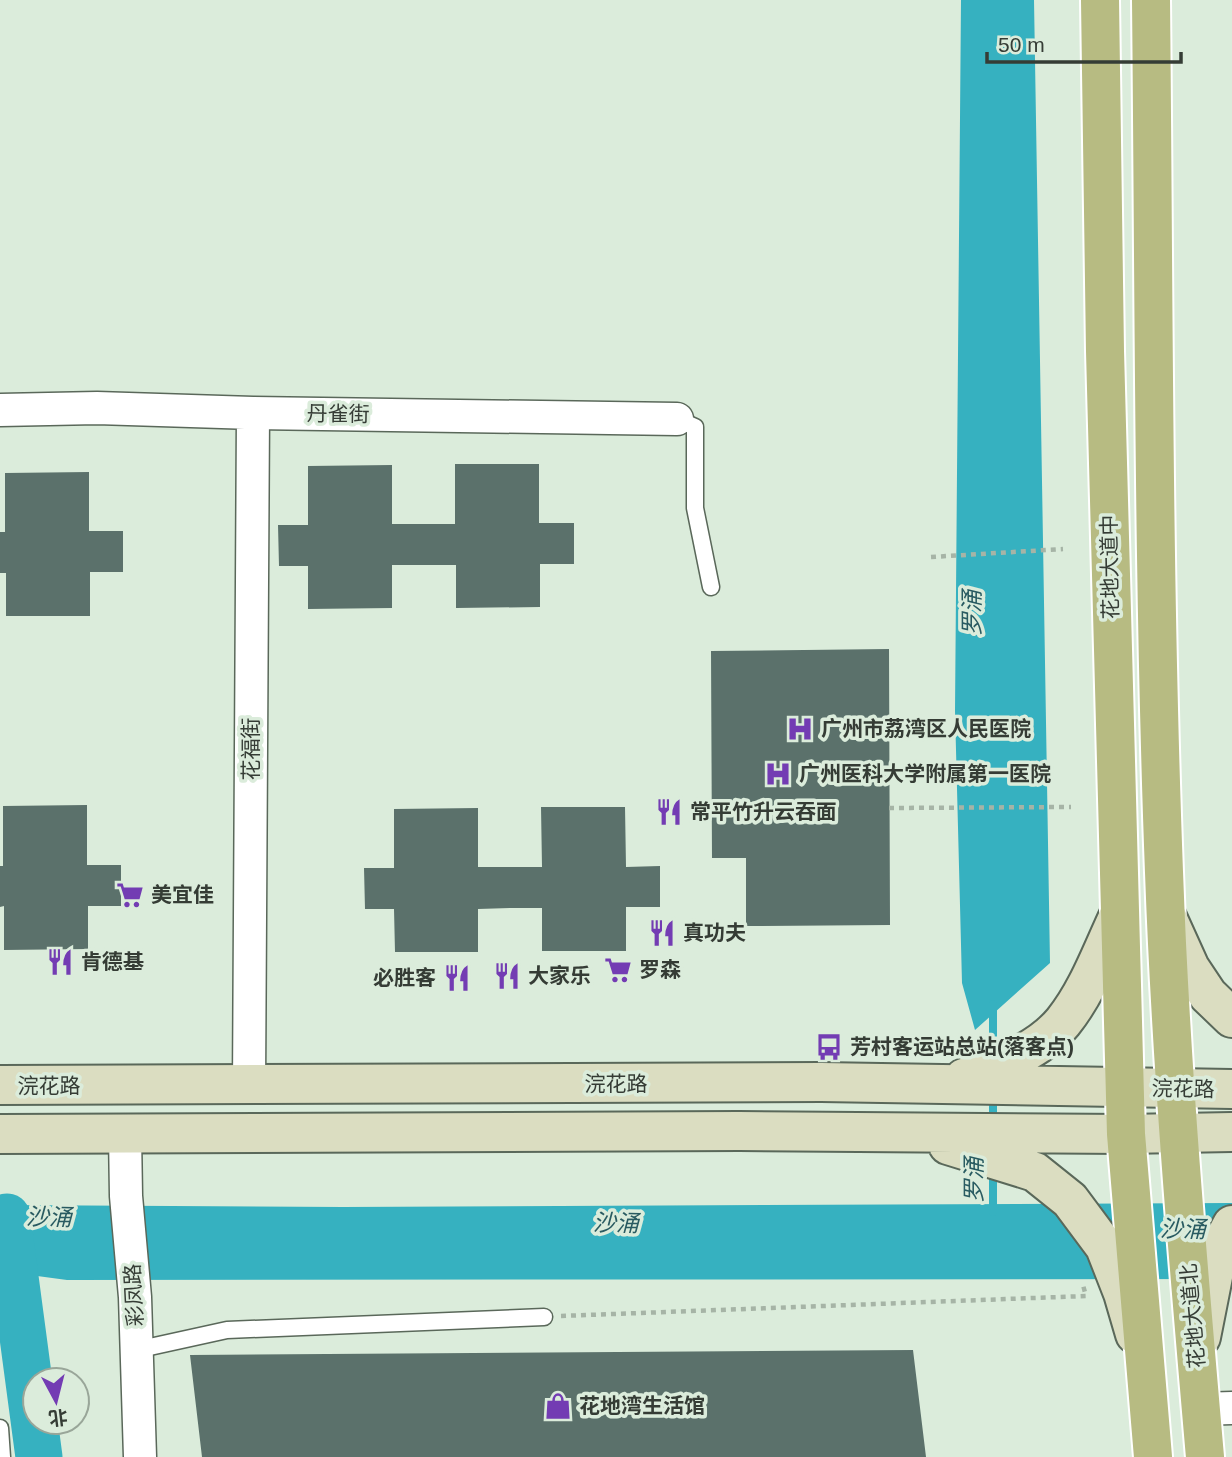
<svg xmlns="http://www.w3.org/2000/svg" width="1232" height="1457" font-family="Helvetica,'Noto Sans SC',sans-serif">
<style>
.water{fill:#36b1c0}
.lines{fill:none;stroke-linecap:round;stroke-linejoin:round}
.stream{stroke:#36b1c0;stroke-width:8}
.river{stroke:#36b1c0;stroke-width:47}
.building{fill:#5b716b}
.lane-casing{stroke:#5a685a;stroke-width:19}
.street-casing{stroke:#5a685a;stroke-width:35}
.secondary-casing{stroke:#5a685a;stroke-width:42}
.primary-casing{stroke:#fff;stroke-width:42}
.path{stroke:#a6b4a6;stroke-width:4.5;stroke-dasharray:5 5;stroke-linecap:butt}
.lane{stroke:#fff;stroke-width:16}
.street{stroke:#fff;stroke-width:32}
.secondary{stroke:#dbddc1;stroke-width:38}
.primary{stroke:#b7bb82;stroke-width:38}
.labels{text-anchor:middle;stroke-width:7;stroke-linejoin:round;paint-order:stroke}
.street-label{font-size:21px;fill:#353c35;stroke:#dbecdb}
.poi-label{font-size:21px;font-weight:bold;fill:#353c35;stroke:#dbecdb;text-anchor:start}
.water-label{font-size:23px;font-style:italic;fill:#295b61;stroke:#dbecdb}
</style>
<rect width="100%" height="100%" fill="#dbecdb"/>
<path class="water" d="M961,0h73l16,963 -75,67 -13,-47 -7,-272z
M1232,1203v76l-1165,1 -67,-9v-66l343,2z"/>
<g class="lines">
<path class="stream" d="M993,1004v50
M993,1095v29
M993,1169v43"/>
<path class="river" d="M7,1217l32,240"/>
</g>
<path class="building" d="M455,464h84v59h35v41h-34v43l-84,1v-43h-64v43l-84,1v-43h-29l-1,-41h30v-59l84,-1v59h63z
M89,472v59h34v41h-33v44h-84v-43h-6v-41h5v-59z
M889,649l1,276 -144,1v-68h-34l-1,-207z
M87,805v60h34v41h-33v43l-84,1v-44l-4,1v-41h3v-60z
M541,807h84l1,60 34,-1v41h-34v44h-84v-43h-30l-34,1v43h-83l-1,-43h-29l-1,-41h30v-59l84,-1v59h64z
M913,1350l13,107h-724l-12,-102z"/>
<g class="lines">
<defs>
<path id="lane" d="M677,419l18,8v81l16,79
M136,1350l91,-20 317,-13
M0,1428l2,29"/>
<path id="street" d="M0,410l97,-2 156,5 424,6
M249,1086l4,-673
M125,1134l1,62 9,101 5,160
M1200,1409l32,-1"/>
<path id="secondary" d="M1166,915l24,53 18,27 24,23
M964,1078c34,-12 75,-27 99,-56 25,-31 39,-71 56,-107
M0,1085l821,-3 411,7
M0,1134l739,-3 387,3 106,-2
M948,1145l87,27 35,28 35,47 18,46 12,41
M1201,1337l17,-86 14,-26"/>
<path id="primary" d="M1100,0l5,351 21,783 27,323
M1151,0c3,291 2,582 13,872 7,195 24,390 41,585"/>
</defs>
<use href="#lane" class="lane-casing"/>
<use href="#street" class="street-casing"/>
<use href="#secondary" class="secondary-casing"/>
<use href="#primary" class="primary-casing"/>
<path class="path" d="M931,557l132,-8
M889,808l182,-1
M561,1316l525,-20 -3,-11"/>
<use href="#lane" class="lane"/>
<use href="#street" class="street"/>
<use href="#secondary" class="secondary"/>
<use href="#primary" class="primary"/>
</g>
<defs>
<symbol id="hospital-bare" viewBox="-9 -9 18 18"><path d="M-5-5h3v3.5h4V-5h3V5h-3V1.5h-4V5h-3Z" fill="#733cb3" stroke="#dbecdb" stroke-width="2.5" paint-order="stroke"/></symbol>
<symbol id="restaurant-bare" viewBox="-9 -9 18 18"><path d="M-5-6h1v4h1v-4h1v4h1v-4h1v5L-1.5 .5V6h-2V.5L-5-1ZM5-6V6H3V1.5H1.5Q1.5-4 5-6Z" fill="#733cb3" stroke="#dbecdb" stroke-width="2.5" paint-order="stroke"/></symbol>
<symbol id="supermarket-bare" viewBox="-9 -9 18 18"><path d="M-6-5.5h2.5l.6 2H6L4.5 2H-2.5L-4.4-4H-6ZM-1.5 3.2a1.3 1.3 0 1 0 .1 0ZM3 3.2a1.3 1.3 0 1 0 .1 0Z" fill="#733cb3" stroke="#dbecdb" stroke-width="2.5" paint-order="stroke"/></symbol>
<symbol id="bus-bare" viewBox="-9 -9 18 18"><path d="M-5-6H5V4H4V6H2V4H-2V6H-4V4H-5ZM-3.5-4V0h7V-4ZM-3.5 1.2v1.5H-2V1.2ZM2 1.2v1.5H3.5V1.2Z" fill="#733cb3" stroke="#dbecdb" stroke-width="2.5" paint-order="stroke"/></symbol>
<symbol id="shop-bare" viewBox="-9 -9 18 18"><path d="M-5-2.5h2.3a2.7 3.5 0 0 1 5.4 0H5L5.5 6h-11ZM-1.5-2.5h3a1.5 2.3 0 0 0-3 0Z" fill="#733cb3" stroke="#dbecdb" stroke-width="2.5" paint-order="stroke"/></symbol>
</defs>
<g fill-rule="evenodd">
<use href="#hospital-bare" x="781" y="710" width="38" height="38"/>
<use href="#hospital-bare" x="759" y="755" width="38" height="38"/>
<use href="#restaurant-bare" x="650" y="793" width="38" height="38"/>
<use href="#supermarket-bare" x="111" y="876" width="38" height="38"/>
<use href="#restaurant-bare" x="643" y="914" width="38" height="38"/>
<use href="#restaurant-bare" x="41" y="943" width="38" height="38"/>
<use href="#supermarket-bare" x="599" y="951" width="38" height="38"/>
<use href="#restaurant-bare" x="488" y="957" width="38" height="38"/>
<use href="#restaurant-bare" x="438" y="959" width="38" height="38"/>
<use href="#bus-bare" x="810" y="1028" width="38" height="38"/>
<use href="#shop-bare" x="539" y="1387" width="38" height="38"/>
</g>
<g class="labels">
<g class="street-label">
<text transform="translate(338 414) rotate(1)" y="7">丹雀街</text>
<text transform="translate(1110 567) rotate(-91)" y="7">花地大道中</text>
<text transform="translate(251 749) rotate(-90)" y="7">花福街</text>
<text x="616" y="1091">浣花路</text>
<text x="49" y="1093">浣花路</text>
<text transform="translate(1183 1089) rotate(1)" y="7">浣花路</text>
<text transform="translate(134 1295) rotate(-93)" y="7">彩凤路</text>
<text transform="translate(1193 1316) rotate(-95)" y="7">花地大道北</text>
</g>
<g class="poi-label">
<text x="821" y="736">广州市荔湾区人民医院</text>
<text x="799" y="781">广州医科大学附属第一医院</text>
<text x="690" y="819">常平竹升云吞面</text>
<text x="151" y="902">美宜佳</text>
<text x="683" y="940">真功夫</text>
<text x="81" y="969">肯德基</text>
<text x="639" y="977">罗森</text>
<text x="528" y="983">大家乐</text>
<text x="436" y="985" text-anchor="end">必胜客</text>
<text x="850" y="1054">芳村客运站总站(落客点)</text>
<text x="579" y="1413">花地湾生活馆</text>
</g>
<g class="water-label">
<text transform="translate(972 613) rotate(-90)" y="8">罗涌</text>
<text transform="translate(974 1180) rotate(-90)" y="8">罗涌</text>
<text transform="translate(49 1217) rotate(1)" y="8">沙涌</text>
<text transform="translate(616 1223) rotate(1)" y="8">沙涌</text>
<text transform="translate(1183 1229) rotate(1)" y="8">沙涌</text>
</g>
</g>
<g transform="translate(56 1401) rotate(173)"><circle r="33" fill="#dbecdb" stroke="#99a699" stroke-width="2"/>
<path d="M0-5L12 26L0 18L-12 26Z" fill="#733cb3"/>
<text y="-10" font-size="19" font-weight="bold" text-anchor="middle" fill="#353c35">北</text>
</g>
<path d="M987 52v10h194v-10" fill="none" stroke="#353c35" stroke-width="3.5"/>
<text x="998" y="52" font-size="21" fill="#353c35" stroke="#dbecdb" stroke-width="5" paint-order="stroke">50 m</text>
</svg>
